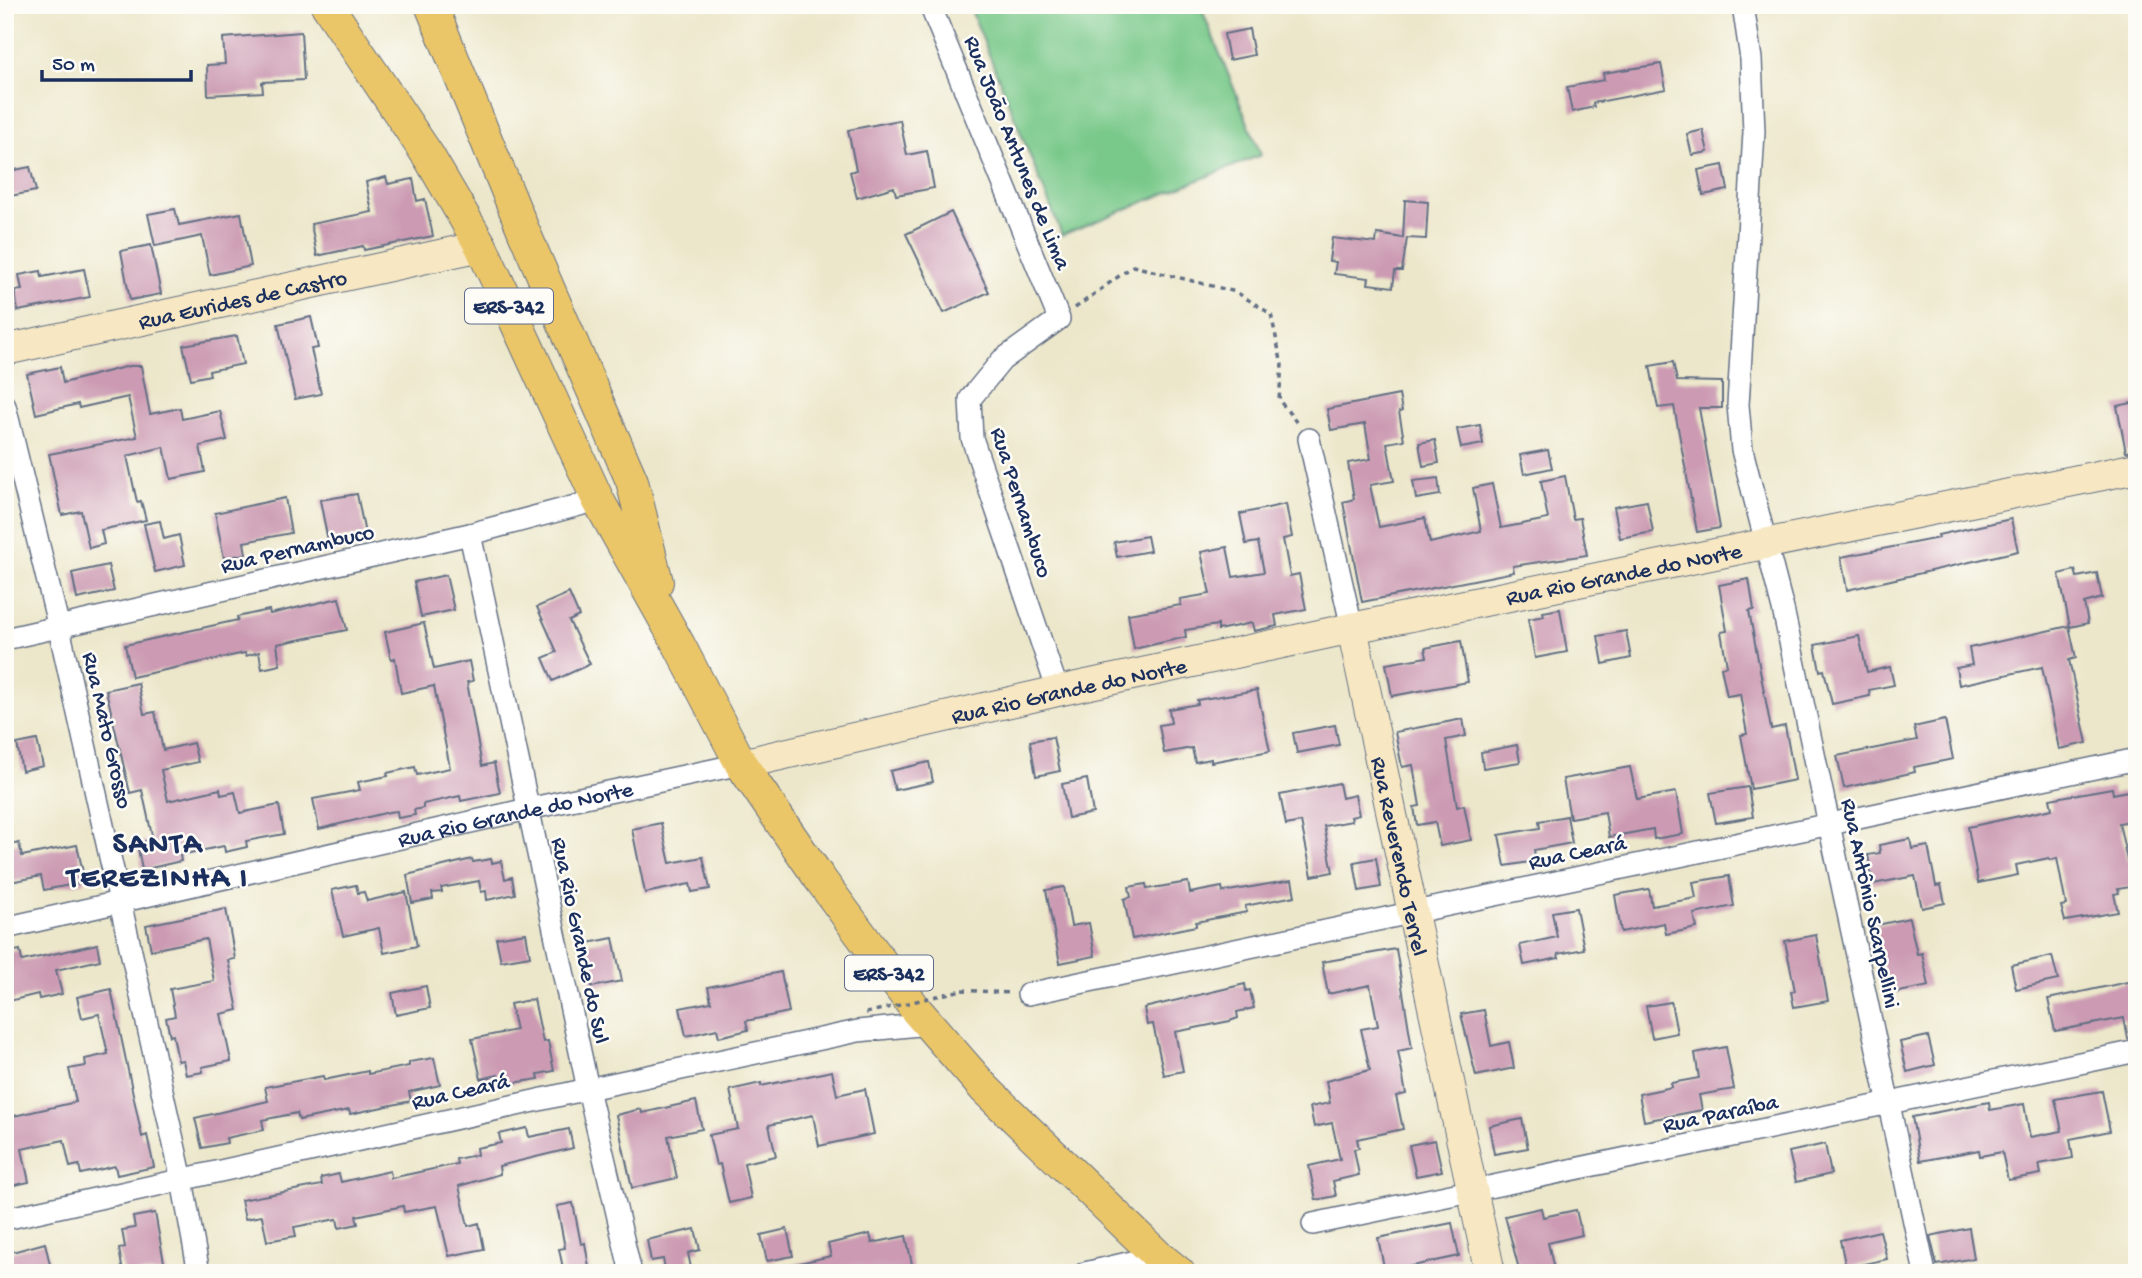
<svg xmlns="http://www.w3.org/2000/svg" width="2142" height="1278" font-family="'Gochi Hand',sans-serif">
<style>
.green{fill:#79c98a;stroke:#4a7c74;stroke-width:2}
.building{fill:#cc9bb3}
.lines{fill:none;stroke-linecap:round;stroke-linejoin:round}
.street-casing{stroke:#646f84;stroke-width:24}
.secondary-casing{stroke:#646f84;stroke-width:32}
.primary-casing{stroke:#646f84;stroke-width:34}
.path{stroke:#646f84;stroke-width:3.5;stroke-dasharray:5 5;stroke-linecap:butt}
.street{stroke:#fff;stroke-width:21}
.secondary{stroke:#f7e8c3;stroke-width:30}
.primary{stroke:#ebc669;stroke-width:32}
.path-bridge{stroke:#646f84;stroke-width:3.5;stroke-dasharray:5 5;stroke-linecap:butt}
.labels{text-anchor:middle;stroke-width:5;stroke-linejoin:round;paint-order:stroke}
.shield{fill:#fdfcf7;stroke:#5f6c8c;stroke-width:2}
.shield-label{font-size:21px;font-weight:bold;fill:#1b2f5e}
.street-label{font-size:23px;fill:#1b2f5e;stroke:#fdfcf7}
.district-label{font-size:30px;font-weight:bold;letter-spacing:2px;fill:#1b2f5e;stroke:#fdfcf7}
</style>
<rect width="100%" height="100%" fill="#fdfcf7"/>
<filter id="ink" filterUnits="userSpaceOnUse"><feTurbulence type="fractalNoise" baseFrequency=".0143" numOctaves="2"/><feDisplacementMap in="SourceGraphic" scale="14" xChannelSelector="R" yChannelSelector="G"/><feConvolveMatrix kernelMatrix="1 2 1 2 8 2 1 2 1" color-interpolation-filters="sRGB"/></filter>
<filter id="wash" filterUnits="userSpaceOnUse"><feTurbulence type="fractalNoise" baseFrequency=".00686" numOctaves="4" result="noise"/><feDisplacementMap in="SourceGraphic" scale="28" xChannelSelector="R" yChannelSelector="G"/><feGaussianBlur stdDeviation="1.57" result="paint"/><feColorMatrix in="noise" values="0 0 0 0 0 0 0 0 0 0 0 0 0 0 0 0 0 1.4 0 .05"/><feComposite in="paint" operator="in"/></filter>
<g filter="url(#wash)">
<rect width="100%" height="100%" fill="#ece7ca"/>
<path class="green" d="M969,5h231l61,150 -199,80z"/>
<g id="blocks">
<path class="building" d="M1249,29l5,26 -25,5 -5,-26z
M301,32l3,48 -42,2 1,10 -55,3 -1,-30 18,-1 -2,-26z
M1661,64l5,25 -73,14 1,4 -22,5 -5,-25 37,-7 -1,-7z
M900,120l7,35 20,-4 7,37 -38,7 -2,-8 -37,11 -7,-26 6,-2 -8,-40z
M1703,130l5,22 -16,3 -5,-21z
M1723,165l5,25 -25,5 -5,-25z
M30,167l6,24 -31,6v-25z
M386,177l2,7 25,-5 4,22 8,-2 8,37 -69,14 -1,-4 -46,10 -6,-32 61,-12 -6,-30z
M1405,200l23,2 -2,37 -19,-1 -5,33h-7l-2,16 -25,-3 1,-6 -35,-4 2,-12 -7,-1 3,-23 44,5 1,-9 26,4z
M175,209l4,16 62,-12 10,53 -41,9 -8,-39 -47,10 -7,-32z
M951,212l38,80 -45,21 -38,-79z
M151,245l10,49 -31,6 -9,-49z
M84,269l6,28 -72,14 -3,-20 7,-1 -3,-15 22,-4 1,6z
M311,317l7,31 -7,1 10,45 -26,5 -17,-75z
M237,336l6,28 -34,7 1,4 -19,4 -8,-34z
M1673,362l4,19 45,1v26h-23l21,120 -23,4 -23,-126 -16,2 -8,-42z
M129,366h12l9,48 30,-6 2,11 38,-8 7,29 -27,6 5,26 -34,7 -7,-32 -37,9 10,46 4,-1 5,19 -45,10 3,14 -15,4 -8,-37 -19,4 -13,-61 88,-17 -9,-40 -49,11 -1,-4 -42,10 -9,-40 33,-7 3,16z
M1399,395l3,16 -3,1 5,28 -17,3 7,38 -24,4 9,42 46,-9 5,25 51,-12 -8,-43 19,-4 9,44 47,-9 -7,-38 24,-5 8,43 7,-1 7,37 -74,11 1,6 -152,30 -19,-100 11,-3 -6,-36 23,-4 -6,-35 -34,6 -4,-21z
M2137,402v49l-11,1 -9,-46z
M1480,425l3,19 -22,4 -4,-19z
M1435,440l4,23 -16,3 -4,-23z
M1548,450l4,18 -28,6 -4,-19z
M1438,478l2,17 -24,4 -3,-18z
M357,494l8,40 -37,7 -8,-41z
M285,498l6,35 -47,9 2,12 -22,4 -9,-45z
M1647,501l6,31 -33,6 -6,-31z
M1286,504l6,33 -9,2 7,37 9,-2 7,35 -31,6 2,11 -23,5 -2,-8 -34,7v-5l-33,5 1,7 -52,12 -6,-35 53,-9 -1,-6 30,-5 -9,-42 26,-5 6,30 31,-5 -6,-30 -12,2 -6,-30z
M2011,519l7,32 -171,39 -6,-33 98,-19 -1,-3z
M160,521l4,18 15,-4 6,30 -30,7 -11,-48z
M1147,536l3,15 -33,6 -3,-15z
M108,565l6,26 -37,8 -5,-26z
M2075,570l2,7 20,-4 5,25 -18,5 4,20 -18,4 -11,-53z
M446,575l8,35 -33,7 -7,-35z
M1749,579l5,31 -5,1 22,118 14,-3 10,54 -44,9 -10,-54 6,-1 -7,-40 -13,2 -6,-29 6,-1 -6,-34 6,-1 -8,-46z
M569,593l10,23 -10,5 21,43 -37,17 -10,-23 14,-6 -20,-45z
M339,598l8,32 -70,14 3,21 -18,4 -3,-17 -13,4 -1,-3 -113,24 -7,-32 113,-25 -1,-3 32,-7 1,4z
M1560,609l7,43 -32,6 -7,-39 16,-3 -1,-4z
M424,623l10,46 35,-8 4,20 -6,1 15,84 12,-3 6,30 -39,8 -1,-5 -37,8v4l-9,2 1,5 -17,3 -1,-7 -8,1 -70,17 -6,-30 47,-9 -2,-8 30,-6 -1,-3 28,-6 2,8 33,-7 -16,-82 -33,7 -6,-35 -4,1 -6,-27z
M2069,626l7,32 -7,2 18,83 -28,6 -17,-82 -83,18 -3,-17 16,-3 -3,-17z
M1626,631l5,27 -28,6 -5,-28z
M1859,636l8,36 23,-5 4,18 -25,5 1,6 -38,8 -8,-34 -4,1 -5,-26z
M1461,641l7,41 -76,14 -6,-32 41,-7 -2,-9z
M138,683l6,31 11,-2 8,38 30,-7 5,19 -37,8 7,31 52,-12 1,6 14,-3 5,21 39,-8 5,29 -38,7 1,6 -22,5 -1,-6 -44,9 1,6 -39,9 -5,-27 16,-3 -11,-50 -12,3 -24,-103z
M1257,690l13,61 -59,11v-3l-16,3 -3,-14 -28,5 -5,-28 12,-2 -2,-14 29,-5 -1,-4z
M1463,719l3,17 -20,4 11,67 7,-2 7,35 -31,6 -5,-24 -18,3 -3,-18 6,-1 -7,-41 -11,2 -7,-35z
M1945,720l8,39 -39,8 1,5 -71,16 -7,-32 80,-16 -3,-13z
M1335,725l4,20 -42,8 -4,-20z
M1053,737l7,34 -24,5 -6,-35z
M37,740l6,26 -21,5 -5,-27z
M1517,745l3,17 -37,6 -2,-16z
M929,762l4,20 -38,8 -5,-19z
M1630,767l7,32 39,-7 7,42 -29,5 -1,-10 -44,8 -4,-25 -35,6 -7,-39z
M1087,779l6,34 -25,5 -6,-34z
M1339,783l3,15 13,-3 4,20 -8,2 1,4 -28,5 9,46 -21,4 -11,-54 -15,3 -6,-30z
M1748,787l5,30 -37,6 -6,-30z
M2112,788l1,6 24,-5v31l-18,3 8,37 3,-1 6,27 -18,3 1,4 -5,1 4,18 -53,9 -4,-15 5,-1 -9,-47 -7,2 -1,-2 -33,7 2,10 -40,8 -10,-56 84,-18 -2,-10z
M1567,816l5,27 -38,7 2,11 -31,5 -6,-31 41,-7 -1,-7z
M661,823l9,40 33,-6 7,32 -18,3 -2,-8 -45,9 -13,-64z
M1910,839l2,10 16,-3 8,40 5,-1 4,18 -23,5 -7,-32 -42,8 -5,-29 12,-2 -1,-8z
M19,843l3,13 55,-11 8,37 -41,8 -3,-14 -31,6 -5,-36z
M1376,858l5,29 -22,4 -5,-29z
M472,859l1,3 18,-3 1,4 9,-2 4,18 7,-2 3,17 -28,6 -1,-9 -5,1 -2,-11 -38,7 1,4 -10,1 1,6 -21,4 -5,-28z
M1729,876l5,30 -40,8 3,14 -31,6 -2,-11 -43,9 -6,-37 34,-6 3,17 44,-8 -3,-16z
M1292,880l3,16 -50,10 2,6 -51,10v4l-64,13 -8,-40 7,-2 -2,-10 17,-3 1,5 41,-7 2,11 32,-6 1,5z
M356,885l2,8 6,-1 3,9 39,-9 11,54 -33,7 -5,-25 -36,8 -11,-46z
M1064,887l7,39 18,-3 6,33 -35,7 -14,-73z
M1576,908l8,41 -26,5 1,4 -35,7 -4,-20 37,-8 -5,-25z
M226,909l9,50 -7,1 10,50 -17,4 10,47 -29,6 1,5 -17,3 -3,-15 -5,1 -5,-26 -3,1 -4,-18 9,-2 -5,-27 44,-8 -8,-42 -55,11 -5,-25z
M1909,918l8,36 5,-1 7,33 -40,8 -16,-68z
M526,933l4,23 -29,5 -5,-23z
M1816,935l12,66 -34,6 -3,-15 4,-1 -10,-50z
M613,938l9,43 -30,6 -9,-43z
M97,944l3,16 -44,10 6,24 -23,5 -1,-5 -33,8v-49l15,-3 2,11z
M1396,949l16,99 -14,3 8,43 -10,2 7,33 -46,10 2,9 -5,1 5,26 -26,6 3,15 -20,4 -7,-34 31,-7 -8,-36 -18,4 -4,-20 20,-4 -4,-22 44,-11 -9,-41 17,-3 -8,-41 -42,9 -6,-32z
M2052,956l6,24 -42,9 -5,-24z
M781,972l8,40 -43,9 2,9 -29,7 -2,-8 -31,7 -6,-28 31,-6 -3,-15z
M2137,980v58l-9,1 -4,-21 -69,13 -7,-32z
M1245,984l1,7 4,-1 4,18 -17,4 1,6 -8,3 -55,11 8,39 -19,4 -11,-51 -6,1 -3,-17z
M426,986l4,22 -34,7 -4,-22z
M111,989l31,148 5,-2 7,32 -37,8 -2,-9 -34,8 -2,-9 -9,2 -6,-27 -42,9 7,33 -24,5v-69l71,-16 -7,-33 17,-3 -1,-7 23,-5 -9,-40 -17,4 -5,-21z
M534,999l9,43 5,-1 6,30 -16,3 1,5 -39,6 -2,-10 -17,4 -9,-40 44,-9 -6,-26z
M1671,1002l6,31 -25,5 -6,-32z
M1484,1010l7,36 18,-4 5,26 -38,8 -15,-62z
M1928,1036l7,29 -28,7 -7,-30z
M1726,1047l8,42 -35,6 3,15 -58,11 -5,-27 33,-7 -1,-4 28,-5 -4,-25z
M434,1058l6,27 -31,7 2,9 -61,13 -1,-4 -50,10 -2,-7 -35,7 2,10 -38,8 1,5 -25,5 -7,-30 73,-17 -3,-14 58,-11 1,4 44,-9v3l41,-8v-4z
M832,1071l5,24 28,-6 9,45 -55,12 -6,-31 -44,10 7,31 -32,7 7,35 -22,5 -9,-39 -4,1 -7,-30 29,-6 -8,-39 31,-7v3z
M2102,1091l8,40 -40,8 3,19 -34,6 2,10 -33,6 -6,-28 -22,4 -1,-6 -59,11 -8,-44 77,-15 1,8 34,-6 6,33 32,-6 -7,-32z
M696,1101l6,28 -34,7 9,42 -45,10 -16,-73 25,-6 1,4z
M1522,1119l6,29 -34,6 -5,-28z
M527,1128l2,9 40,-8 4,19 -74,18 1,8 -41,12 9,40 11,-3 5,26 -35,7 -12,-50 -33,6 -1,-6 -47,10 2,8 -19,4 -2,-9 -43,8 2,9 -29,5 -5,-25 -17,3 -4,-19 81,-15 -1,-7 18,-4 2,8 49,-11 1,7 66,-14 -1,-5 21,-4 -1,-7 25,-5 -2,-9z
M1435,1140l7,31 -26,5 -7,-31z
M1825,1144l6,30 -35,8 -7,-30z
M573,1203l8,41 4,-1 5,30h-26l-5,-24 6,-1 -8,-42z
M1541,1208l2,9 33,-7 6,25 -34,8 6,26 -18,4h-16l-15,-57z
M155,1213l11,60h-43l-4,-24 6,-2 -3,-17 13,-2 -2,-11z
M1452,1223l7,33 -74,16 -7,-34z
M1969,1228l5,30 -37,7 -7,-29z
M695,1229l5,21 -12,3 4,20h-26l-3,-14 -12,2 -4,-21z
M787,1229l6,27 -26,5 -6,-26z
M1880,1231l7,28 -41,9 -6,-28z
M870,1234l2,9 34,-7 7,33 -19,4h-107l-1,-7 45,-10 -3,-12z
M45,1243l7,30h-47v-19z"/>
</g>
</g>
<g filter="url(#ink)">
<use href="#blocks" fill-opacity="0" stroke="#646f84" stroke-width="2"/>
<g class="lines">
<defs>
<g id="street">
<path d="M930,5l129,314 -57,41 -32,39 2,39 86,253"/>
<path d="M1743,5l8,54 3,73 -16,273 4,45 41,159 142,664"/>
<path d="M5,406l54,222 123,552 17,93"/>
<path d="M1309,439l43,189"/>
<path d="M470,534l118,555 43,184"/>
<path d="M5,639l465,-105 128,-34"/>
<path id="s1" d="M5,928l523,-119 213,-45"/>
<path d="M1028,994l1109,-235"/>
<path d="M5,1219l583,-130 270,-58 71,-7"/>
<path d="M1313,1224l824,-173"/>
<path d="M1085,1273l73,-17"/>
</g>
<g id="secondary">
<path id="s2" d="M5,350l476,-104"/>
<path id="s3" d="M1352,628l138,645"/>
<path id="s4" d="M741,764l317,-73 294,-63 785,-160"/>
</g>
<path id="primary" d="M327,5l102,152 52,89 117,254 81,145 62,119 79,115 97,132 68,78 173,167 21,17
M431,5l93,227 108,249 25,101"/>
</defs>
<use href="#street" class="street-casing"/>
<use href="#secondary" class="secondary-casing"/>
<use href="#primary" class="primary-casing"/>
<path class="path" d="M1075,308l58,-42 103,26 35,22 11,51 -3,35 18,23
M962,990l47,3"/>
<use href="#street" class="street"/>
<use href="#secondary" class="secondary"/>
<use href="#primary" class="primary"/>
<path class="path-bridge" d="M866,1013l96,-23"/>
</g>
</g>
<g class="labels">
<g class="shield">
<rect x="465" y="288.5" width="88" height="35" rx="5"/>
<rect x="845" y="955.5" width="88" height="35" rx="5"/>
</g>
<g class="shield-label">
<text x="509" y="313">ERS-342</text>
<text x="889" y="980">ERS-342</text>
</g>
<g class="street-label">
<text transform="translate(1019 152) rotate(68)" y="8">Rua João Antunes de Lima</text>
<text dy="8" stroke="none"><textPath href="#s2" startOffset="243">Rua Eurides de Castro</textPath></text>
<text transform="translate(1023 502) rotate(72)" y="8">Rua Pernambuco</text>
<text transform="translate(297 547) rotate(-13)" y="8">Rua Pernambuco</text>
<text dy="8" stroke="none"><textPath href="#s4" startOffset="903">Rua Rio Grande do Norte</textPath></text>
<text dy="8" stroke="none"><textPath href="#s4" startOffset="336">Rua Rio Grande do Norte</textPath></text>
<text transform="translate(109 730) rotate(77)" y="8">Rua Mato Grosso</text>
<text dy="8" stroke="none"><textPath href="#s1" startOffset="523">Rua Rio Grande do Norte</textPath></text>
<text transform="translate(1577 851) rotate(-12)" y="8">Rua Ceará</text>
<text dy="8" stroke="none"><textPath href="#s3" startOffset="233">Rua Reverendo Terrel</textPath></text>
<text transform="translate(1872 903) rotate(78)" y="8">Rua Antônio Scarpellini</text>
<text transform="translate(582 940) rotate(78)" y="8">Rua Rio Grande do Sul</text>
<text transform="translate(460 1090) rotate(-13)" y="8">Rua Ceará</text>
<text transform="translate(1720 1112) rotate(-12)" y="8">Rua Paraíba</text>
</g>
<g class="district-label">
<text x="158" y="852">SANTA<tspan x="158" dy="34">TEREZINHA I</tspan></text>
</g>
</g>
<rect width="2142" height="1278" fill="none" stroke="#fdfcf7" stroke-width="28"/>
<path d="M42 70v10h149v-10" fill="none" stroke="#1b2f5e" stroke-width="3.5"/>
<text x="52" y="70" font-size="21" fill="#1b2f5e" stroke="#fdfcf7" stroke-width="5" paint-order="stroke">50 m</text>
</svg>
